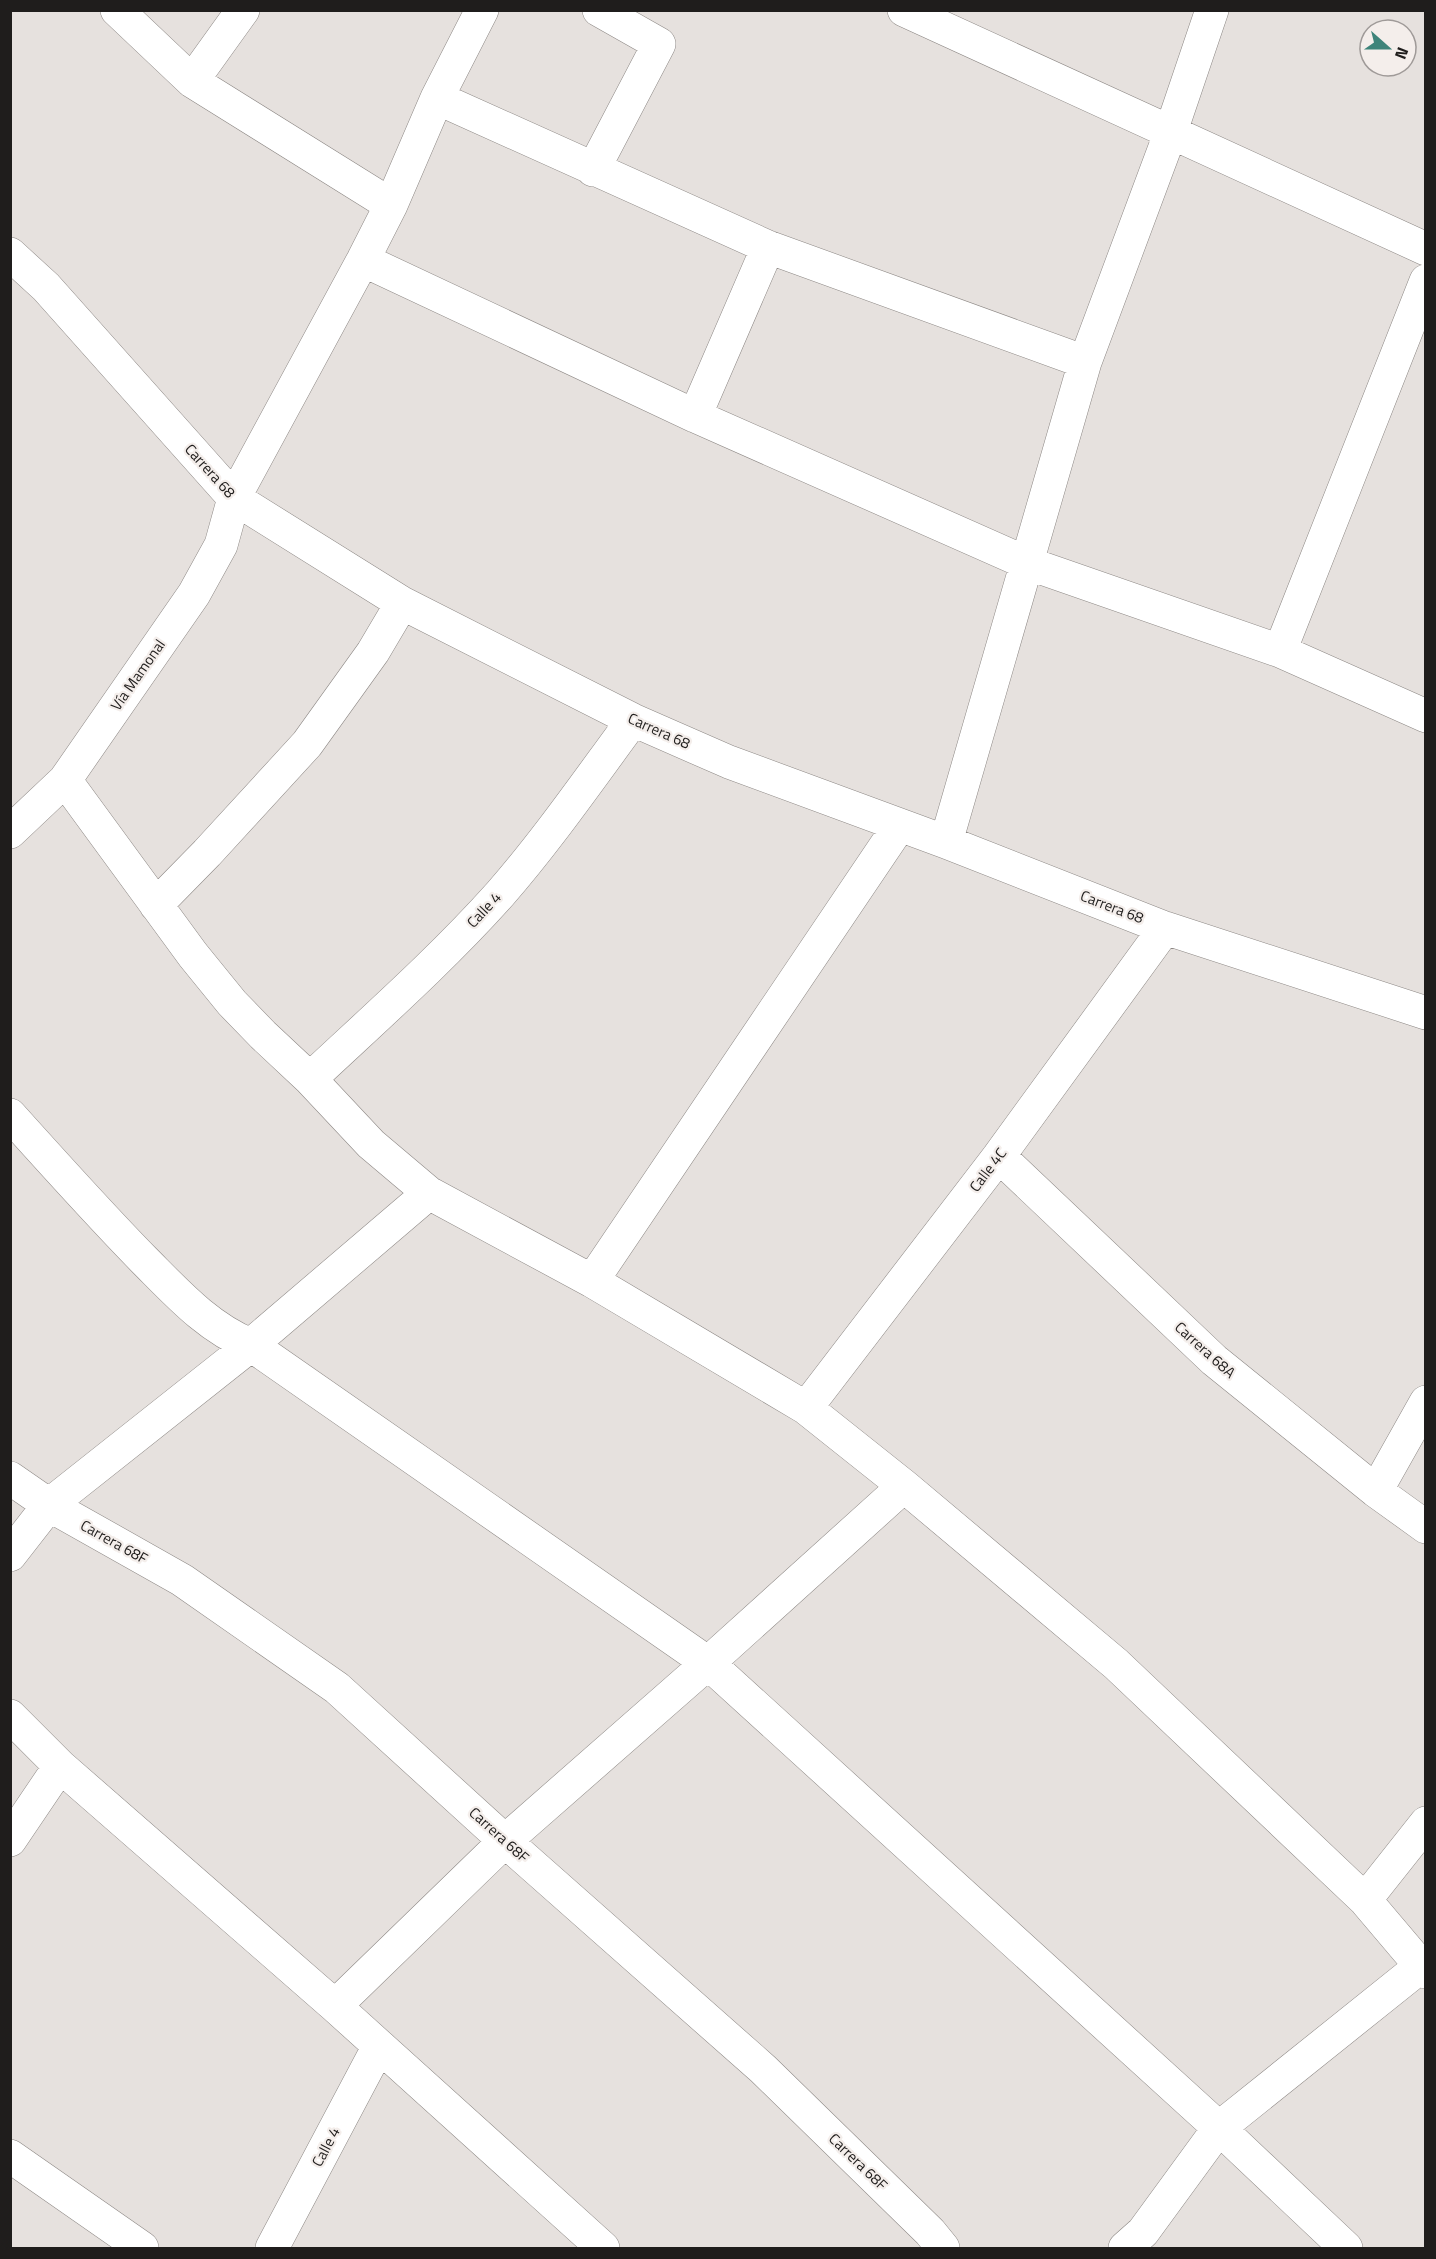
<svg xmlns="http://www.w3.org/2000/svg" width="1436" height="2259" font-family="'Titillium Web',sans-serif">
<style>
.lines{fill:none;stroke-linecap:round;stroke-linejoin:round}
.street-casing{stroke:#8d8885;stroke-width:34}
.street{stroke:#fff;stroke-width:33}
.labels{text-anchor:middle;stroke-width:4.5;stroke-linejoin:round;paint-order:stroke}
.street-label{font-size:15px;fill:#1f1d1c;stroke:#f4eeeb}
</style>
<rect width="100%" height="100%" fill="#e6e1de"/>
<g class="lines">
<defs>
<path id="street" d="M117,10l75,71 199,124
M904,10l522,239
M192,81l51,-71
M437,98l331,149 317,115
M593,170l66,-126 -60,-34
M10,254l36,33 188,211 168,105 231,117 96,42 217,80 219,86 261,85
M363,260l332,156 332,147 253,88 146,65
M695,416l73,-169
M1280,651l146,-370
M65,780l128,175 39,48 31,32 47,44 61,65 58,49 163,88 214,127 98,78 212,178 249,236 61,72
M10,832l55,-52 129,-186 27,-49 13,-47 129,-238 28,-55 46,-107 45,-88
M946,842l139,-480 85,-228 42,-124
M156,905l51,-52 100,-109 66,-92 29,-49
M310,1079c64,-60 131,-119 190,-185 48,-55 90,-116 133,-174
M10,1115c44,49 88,98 134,145 32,32 64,68 107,85l457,318 511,465 127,120
M999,1156l215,204 162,131 50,36
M592,1281l307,-455
M806,1408l193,-252 166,-228
M10,1478l39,27 133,75 155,108 168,153 258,228 167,163 13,16
M1376,1491l50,-89
M10,1555l39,-50 202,-160 178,-152
M10,1716l50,50 275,240 268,242
M10,1840l50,-74
M1365,1900l61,-77
M335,2006l170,-165 203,-178 196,-177
M10,2156l132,92
M272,2248l107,-202
M1125,2248l18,-16 76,-104 201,-161"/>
</defs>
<use href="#street" class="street-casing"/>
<use href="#street" class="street"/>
</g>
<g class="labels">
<g class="street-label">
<text transform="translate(210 471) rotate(48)" y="5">Carrera 68</text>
<text transform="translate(138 675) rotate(-55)" y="5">Vía Mamonal</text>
<text transform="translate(659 731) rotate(24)" y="5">Carrera 68</text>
<text transform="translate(1112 907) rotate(21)" y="5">Carrera 68</text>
<text transform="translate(484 910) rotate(-47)" y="5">Calle 4</text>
<text transform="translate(988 1170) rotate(-53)" y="5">Calle 4C</text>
<text transform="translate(1205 1350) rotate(42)" y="5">Carrera 68A</text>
<text transform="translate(114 1542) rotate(29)" y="5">Carrera 68F</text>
<text transform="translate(499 1835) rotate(42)" y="5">Carrera 68F</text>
<text transform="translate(326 2147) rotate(-62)" y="5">Calle 4</text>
<text transform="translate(858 2162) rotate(44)" y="5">Carrera 68F</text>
</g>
</g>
<rect width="1436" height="2259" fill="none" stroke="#1f1d1c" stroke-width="24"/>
<g transform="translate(1388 48) rotate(111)"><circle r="28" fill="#f4eeeb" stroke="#9f9a98" stroke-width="1.5"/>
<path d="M0-4.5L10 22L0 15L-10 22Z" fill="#3e847a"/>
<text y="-9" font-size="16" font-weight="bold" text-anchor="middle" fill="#1f1d1c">N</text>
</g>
</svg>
